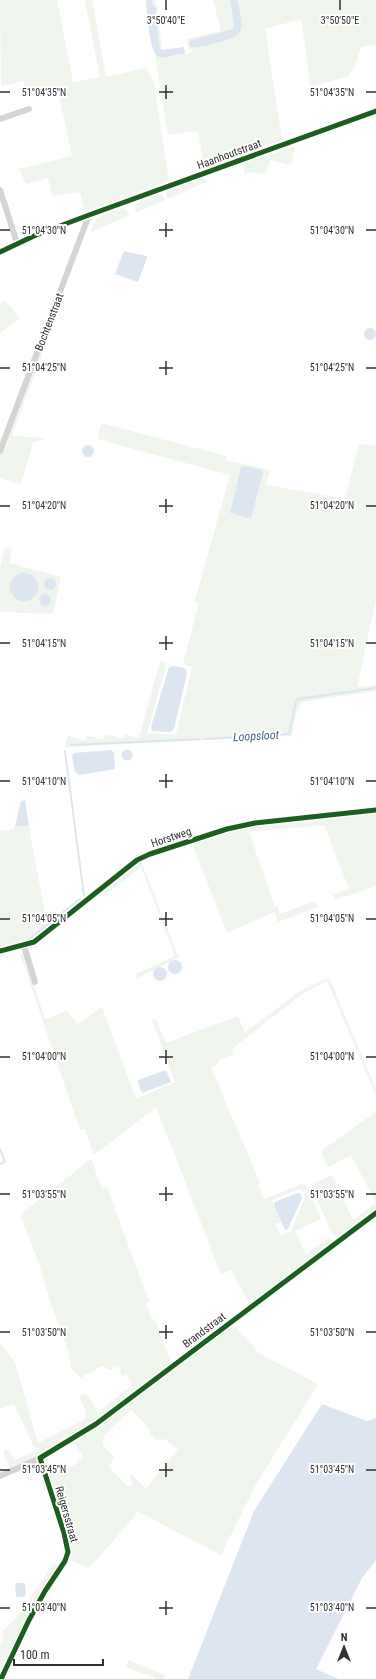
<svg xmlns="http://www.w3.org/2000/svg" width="376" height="1679" font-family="'Roboto Condensed',sans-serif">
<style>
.green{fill:#f0f5ed;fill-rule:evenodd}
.water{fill:#dce5f0}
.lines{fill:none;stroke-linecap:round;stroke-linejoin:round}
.stream{stroke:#dce5f0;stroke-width:2}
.minor{stroke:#d4d4d4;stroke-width:6}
.cycleway-casing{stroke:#fff;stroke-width:8}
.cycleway{stroke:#1b5e20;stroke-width:5}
.ticks{fill:none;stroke:#303030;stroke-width:1.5}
.labels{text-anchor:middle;stroke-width:4;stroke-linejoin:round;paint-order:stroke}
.street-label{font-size:11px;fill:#303030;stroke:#fff}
.water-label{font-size:12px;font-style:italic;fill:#43658c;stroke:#fff}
.ticks-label{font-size:10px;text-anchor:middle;fill:#303030;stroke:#fff;stroke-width:4;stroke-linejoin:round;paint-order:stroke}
</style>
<rect width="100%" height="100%" fill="#fff"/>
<path class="green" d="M0,0h57l16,82 27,-5 -15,-77h7l14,77 40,-9 8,15 15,98 -84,31 -5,-20 -28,4 -4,-18 -22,6 -7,-15 53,-13 -15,-71 -31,7 -2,-11 -23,5z
M146,0h9l8,52 20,-4 1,7 8,-3v-2h-3l-2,-11 34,-8 -8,-31h163v44l-15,3 -6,19 -7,10 -38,11 -2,-22 -7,-46 -36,10 17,111 -78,28 -6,-37 -30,4z
M295,147l-4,18 -21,-5 -5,14 -13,-2 -7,3 -3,-12z
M202,178l6,3 -41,18 -1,-8z
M161,194l4,6 -30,13v-8l4,-3z
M121,208l4,1 5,6 -40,17 7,-14z
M5,300l15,19 -20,14v-29z
M42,347h3l-33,89 34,2 -3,2 -10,2 -12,43 -21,-7v-21z
M101,423l125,33v4l44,10 -4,15 74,13 -2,12 4,1 17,-67 17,2v154l-19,87 19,-2v6l-74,11 -6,11 -4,23 -228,11 4,-11 17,5 2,-6 16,5 2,-6 18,5 1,-5 15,4 21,-77 7,2 -20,70 29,2 16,-68 -9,-3 16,-61 -4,-2 35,-126 -133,-36zM241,467l21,5 1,1 -11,42 -2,4 -20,-6z
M5,547l7,2 -3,14 52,14 -7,33 -2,4 -52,-2v-44z
M376,812v74l-41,14 -2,-5 16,-6 -25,-64 -75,7 26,75 2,-1 3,8 35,-13 3,6 -40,15 -4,-10 -47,21 -35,-90 42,-14 15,-2z
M15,826h14l18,100 -19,15 -28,6v-116l13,-1z
M141,861l38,96 -42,21 -1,-4 39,-18 -34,-89 -35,28 -2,-4z
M24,953l21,66 22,-8 11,13 24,-17 34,92 39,-17 -23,-62 4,-1 10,24 72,-27 7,16 55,-41 29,-14 47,112v6l-49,-114 -25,13 -70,55 2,5 -17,7 1,3 -7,3 49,116 -2,1 6,15 39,-15 4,3 14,32 -26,12 11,24 23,-18 3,4 -82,63 -19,-34 -10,4 -65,-167 -62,48 -9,-26 -5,1 -60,-176zM299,1189l4,2 2,6 -14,34 -10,5 -6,-12 6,-2 -9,-22z
M376,1112v97l-40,28 -4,-4 -20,-44 3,-6 17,-8 21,45 23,-17 -25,-48 -23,12 -7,-16z
M91,1159l11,30 5,-2 42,115 -3,1 6,18 3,-1 16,43 -71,55 3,5 129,-100 28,31 58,30 -63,102 -34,69 -84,-44 -3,6 -45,51 -19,-8 1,-8 -1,-8 -25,-78 5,-1 4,9 19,-8 10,-10 -9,-14 -26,16 -34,16 -10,-17v-6l5,-1 5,10 22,-9 -22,-47 -14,5v-67l15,20 23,81 46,-23c5,-8 -2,-15 -4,-23l3,-3 6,2 8,16 35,-26 -5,-12 -5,2 -4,-10 -8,4 -8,-4 -22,12 -9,-10 -3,-18 -19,-52 -10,-35 -19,-48zM131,1410l20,20 -1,3 7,7 7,-1 14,10 -32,40 -15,-15 -1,2 3,7 -3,4 -3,-1 -18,-19 5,-10 -12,-13 2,-9z
M54,1563l5,4 -35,54 -24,55v-33l3,-3v-9l14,-14z
M128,1660l37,15 -1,4h-9v-1l-29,-11z"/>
<path class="water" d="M146,0h6l1,5 4,3 -2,7 5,34 2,1 22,-3 1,7c-9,-1 -18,5 -26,3 -10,-3 -12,-46 -13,-57z
M230,0h7c2,8 6,20 4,28 0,3 -3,6 -5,8 -7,4 -38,13 -46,11l-1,-5 3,-2 41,-11 1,-5z
M124,251l23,5v2l-9,24 -23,-8z
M364 334a6 6 0 1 1 12 0a6 6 0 1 1-12 0Z
M82 451a6 6 0 1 1 12 0a6 6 0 1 1-12 0Z
M244,466l17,4 2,3 -11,42 -2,4 -20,-6 11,-46z
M10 587a14 14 0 1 1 28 0a14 14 0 1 1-28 0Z
M44 584a6 6 0 1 1 12 0a6 6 0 1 1-12 0Z
M39 600a6 6 0 1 1 12 0a6 6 0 1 1-12 0Z
M173,666l12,2 2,5 -13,56 -4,3 -18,-1 -1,-4 18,-60z
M121.5 755a5.5 5.5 0 1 1 11 0a5.5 5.5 0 1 1-11 0Z
M111,750l3,3 1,16 -36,6 -4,-3 -3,-16 2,-3z
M25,800l4,26h-14l6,-25z
M168 967a7 7 0 1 1 14 0a7 7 0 1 1-14 0Z
M153 974a7 7 0 1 1 14 0a7 7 0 1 1-14 0Z
M166,1070l5,12 -29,11 -4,-10v-3z
M297,1193h3l2,5 -14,31 -3,1 -11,-25 1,-3z
M322,1404l45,17 9,-3v142l-14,18 -46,91 22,10h-150l66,-168z
M17,1583h8l1,11 -2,3h-8l-1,-12z"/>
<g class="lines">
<path class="stream" d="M204,739l85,-5 7,-32 2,-3 78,-11
M71,745l129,-6
M65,751l19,145
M28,940l52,-41
M0,955l11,-4
M0,1149l5,13 -5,2"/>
<path class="minor" d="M0,119l29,-10
M0,190l17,53
M0,252l36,-17 53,-20 287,-104
M0,451l89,-236
M24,946l11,36
M0,951l34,-9 103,-82 13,-6 77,-25 28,-6 121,-13
M0,1476l40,-18 56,-34 280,-211
M1,1679l28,-59 16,-29 20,-30 3,-9 -4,-19 -24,-75"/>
<defs>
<path id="cycleway" d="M0,252l36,-17 53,-20 287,-104
M0,951l34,-9 103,-82 13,-6 77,-25 28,-6 121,-13
M1,1679l28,-59 16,-29 20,-30 3,-9 -4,-19 -24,-75 56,-34 280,-211"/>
</defs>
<use href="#cycleway" class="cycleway-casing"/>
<use href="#cycleway" class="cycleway"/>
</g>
<path class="ticks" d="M166,0v10M340,0v10M166,85v14M0,92h10M159,92h14M366,92h10M166,223v14M0,230h10M159,230h14M366,230h10M166,361v14M0,368h10M159,368h14M366,368h10M166,499v14M0,506h10M159,506h14M366,506h10M166,636v14M0,643h10M159,643h14M366,643h10M166,774v14M0,781h10M159,781h14M366,781h10M166,912v14M0,919h10M159,919h14M366,919h10M166,1050v14M0,1057h10M159,1057h14M366,1057h10M166,1187v14M0,1194h10M159,1194h14M366,1194h10M166,1325v14M0,1332h10M159,1332h14M366,1332h10M166,1463v14M0,1470h10M159,1470h14M366,1470h10M166,1601v14M0,1608h10M159,1608h14M366,1608h10"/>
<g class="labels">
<g class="street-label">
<text transform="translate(229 154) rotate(-20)" y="4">Haanhoutstraat</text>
<text transform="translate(49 322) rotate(-69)" y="4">Bochtenstraat</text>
<text transform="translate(171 837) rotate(-18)" y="4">Horstweg</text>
<text transform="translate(204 1330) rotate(-37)" y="4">Brandstraat</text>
<text transform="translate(67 1514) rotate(74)" y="4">Reigersstraat</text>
</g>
<g class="water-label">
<text transform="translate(256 736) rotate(-3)" y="4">Loopsloot</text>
</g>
</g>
<g class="ticks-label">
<text x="166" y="24">3°50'40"E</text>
<text x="340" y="24">3°50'50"E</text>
<text x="44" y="96">51°04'35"N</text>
<text x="332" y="96">51°04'35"N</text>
<text x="44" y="234">51°04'30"N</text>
<text x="332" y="234">51°04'30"N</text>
<text x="44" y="371">51°04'25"N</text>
<text x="332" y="371">51°04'25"N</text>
<text x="44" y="509">51°04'20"N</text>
<text x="332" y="509">51°04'20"N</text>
<text x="44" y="647">51°04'15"N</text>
<text x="332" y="647">51°04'15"N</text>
<text x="44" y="785">51°04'10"N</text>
<text x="332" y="785">51°04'10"N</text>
<text x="44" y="922">51°04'05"N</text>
<text x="332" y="922">51°04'05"N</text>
<text x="44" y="1060">51°04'00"N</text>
<text x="332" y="1060">51°04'00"N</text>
<text x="44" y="1198">51°03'55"N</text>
<text x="332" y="1198">51°03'55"N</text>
<text x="44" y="1336">51°03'50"N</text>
<text x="332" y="1336">51°03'50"N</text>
<text x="44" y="1473">51°03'45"N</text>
<text x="332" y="1473">51°03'45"N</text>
<text x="44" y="1611">51°03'40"N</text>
<text x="332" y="1611">51°03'40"N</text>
</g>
<g transform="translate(344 1647)" stroke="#ffffff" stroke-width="3" paint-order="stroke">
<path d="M0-3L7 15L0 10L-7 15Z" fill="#303030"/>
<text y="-6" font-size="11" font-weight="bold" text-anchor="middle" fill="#303030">N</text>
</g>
<path d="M14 1659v6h89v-6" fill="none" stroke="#303030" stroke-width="2"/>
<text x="20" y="1659" font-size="12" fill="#303030" stroke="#ffffff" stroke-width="3" paint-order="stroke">100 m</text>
</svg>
